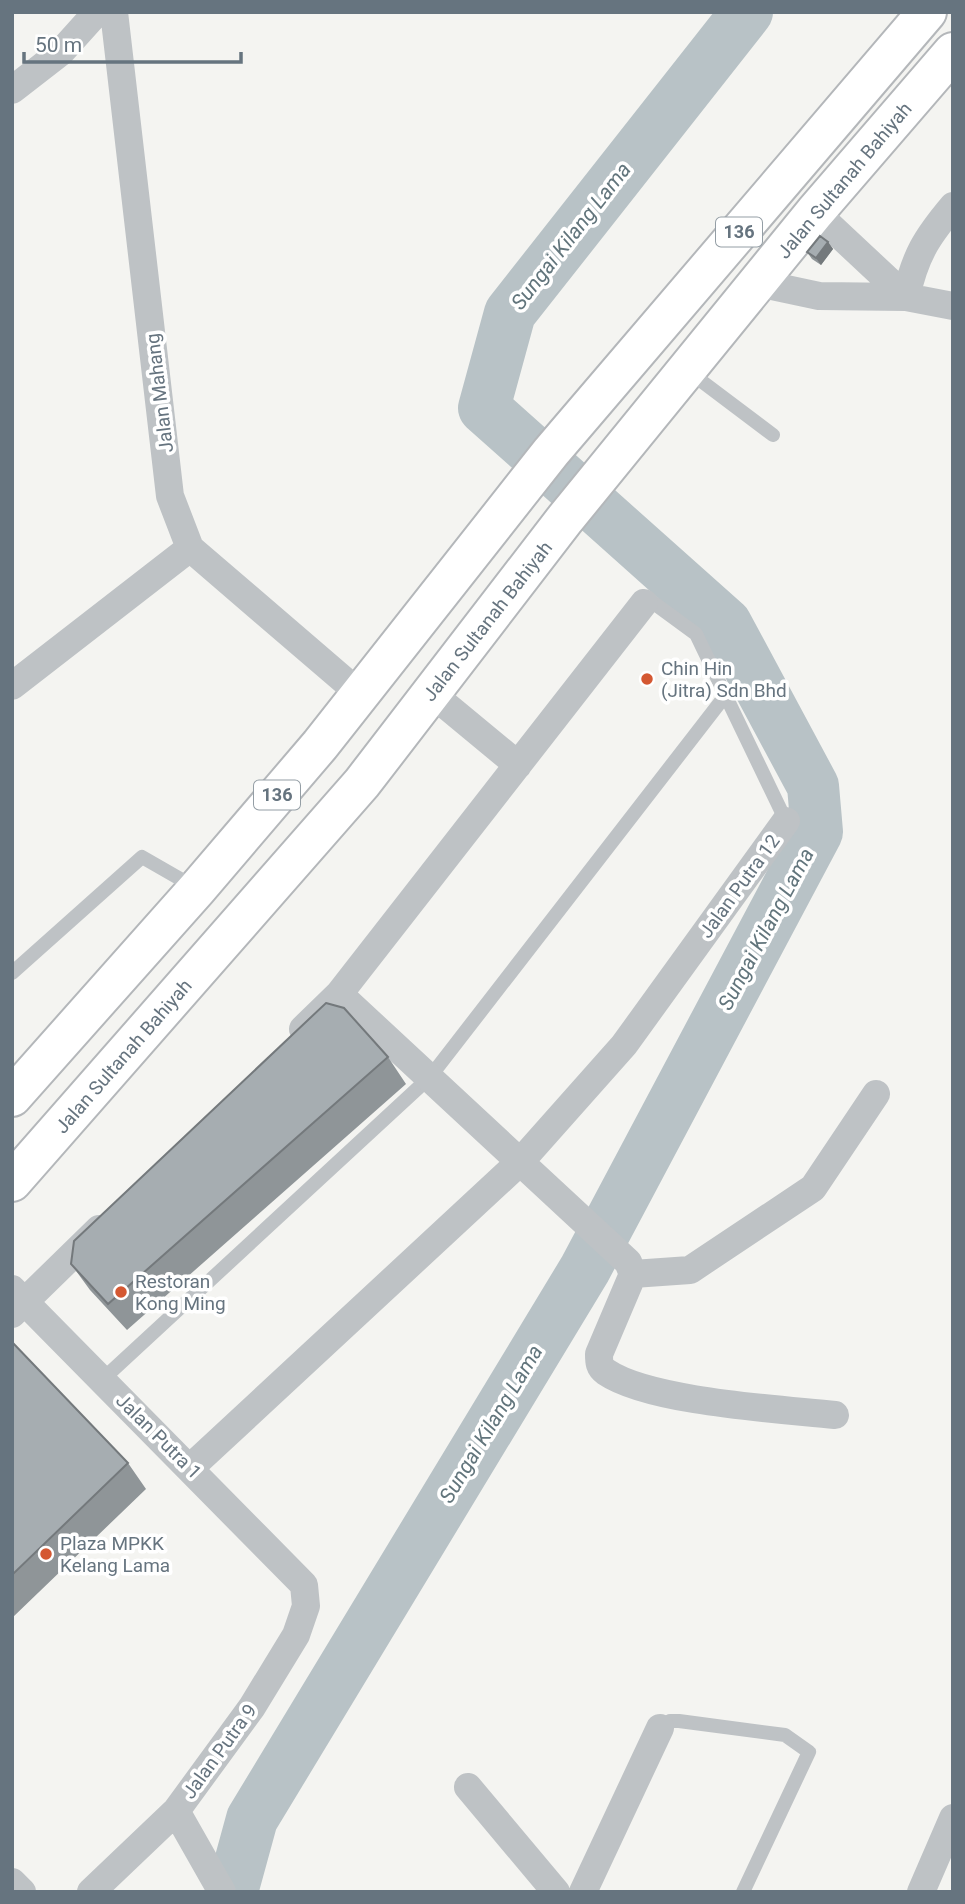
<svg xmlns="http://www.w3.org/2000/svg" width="965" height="1904" font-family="Roboto,sans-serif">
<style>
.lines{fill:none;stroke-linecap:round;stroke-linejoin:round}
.river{stroke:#b8c2c6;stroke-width:52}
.primary-casing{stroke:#b4b7ba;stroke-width:42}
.service{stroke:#bec2c5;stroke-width:14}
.minor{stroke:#bec2c5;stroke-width:28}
.primary{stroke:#fff;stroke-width:38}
.wall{fill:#8f9598}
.shaded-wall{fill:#74797c}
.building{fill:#a6adb1;stroke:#74797c;stroke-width:2}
.poi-dot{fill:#d45832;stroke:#fff;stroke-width:2.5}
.labels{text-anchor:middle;stroke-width:7;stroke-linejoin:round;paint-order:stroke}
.shield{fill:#fff;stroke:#949ea5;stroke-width:2}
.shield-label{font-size:18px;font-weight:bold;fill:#66747f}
.street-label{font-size:19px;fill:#66747f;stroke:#fff}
.poi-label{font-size:19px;fill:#66747f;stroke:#fff;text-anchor:start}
.water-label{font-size:21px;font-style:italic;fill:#62757c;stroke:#fff}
</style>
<rect width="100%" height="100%" fill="#f4f4f1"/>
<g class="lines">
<path class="river" d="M232,1892l20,-73 333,-550 232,-437 -4,-46 -87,-162 -242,-216 26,-95 237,-301"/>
<defs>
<path id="primary" d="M12,1097l185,-208 123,-144 231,-293 376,-440
M12,1182l350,-399 203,-264 250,-307 138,-160"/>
</defs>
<use href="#primary" class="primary-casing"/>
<path class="service" d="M688,371l85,64
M644,603l7,-2 45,33 90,187
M12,973l130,-116 54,31
M102,1380l328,-303 295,-381
M660,1728l10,-7h9l106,14 24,17 -66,140"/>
<path class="minor" d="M114,12l56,484 20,52 170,146
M12,90l49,-38 36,-40
M815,212l91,85
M758,283l61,13 87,1 47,9
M906,297c9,-41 20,-59 47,-91
M12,686l178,-138
M431,693l87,72
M339,994l289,268 5,12 -34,80c0,8 0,13 7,18 44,30 174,37 229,43
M303,1029l36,-35 305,-391
M633,1274l57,-4 123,-82 63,-94
M12,1289l292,296 2,21 -10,29 -44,72 -76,104 -85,81
M12,1314l87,-85
M190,1468l331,-307 103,-116 162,-224
M468,1787l88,105
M176,1811l46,81
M12,1882l10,10
M583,1892l77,-164
M921,1892l32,-74"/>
<use href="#primary" class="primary"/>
</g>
<path class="wall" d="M828,242l5,7 -12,16 -9,-6 -5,-7z
M388,1057l18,27 -279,246 -37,-40 -19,-26z
M12,1342l116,121 18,26 -134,129z"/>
<path class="shaded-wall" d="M828,242l5,7 -12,16 -5,-7z"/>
<path class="building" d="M820,236l8,6 -12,16 -9,-6z
M326,1003l18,5 44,49 -280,247 -37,-40 3,-23z
M12,1342l116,121 -116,112z"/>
<g class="poi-dot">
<circle cx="647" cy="679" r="7"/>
<circle cx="121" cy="1292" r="7"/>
<circle cx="46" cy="1554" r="7"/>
</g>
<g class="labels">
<g class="shield">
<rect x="716" y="217.5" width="46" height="29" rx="5"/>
<rect x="254" y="780.5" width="46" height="29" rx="5"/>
</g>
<g class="shield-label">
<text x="739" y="238">136</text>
<text x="277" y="801">136</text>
</g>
<g class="street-label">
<text transform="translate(844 180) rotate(-50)" y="7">Jalan Sultanah Bahiyah</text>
<text transform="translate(159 393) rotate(-97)" y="7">Jalan Mahang</text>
<text transform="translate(487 621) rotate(-52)" y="7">Jalan Sultanah Bahiyah</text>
<text transform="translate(739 886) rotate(-54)" y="7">Jalan Putra 12</text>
<text transform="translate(123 1056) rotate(-49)" y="7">Jalan Sultanah Bahiyah</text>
<text transform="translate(159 1436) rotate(45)" y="7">Jalan Putra 1</text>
<text transform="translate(219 1751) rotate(-54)" y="7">Jalan Putra 9</text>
</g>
<g class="poi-label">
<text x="661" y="675">Chin Hin<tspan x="661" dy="22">(Jitra) Sdn Bhd</tspan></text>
<text x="135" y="1288">Restoran<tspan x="135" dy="22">Kong Ming</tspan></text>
<text x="60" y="1550">Plaza MPKK<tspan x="60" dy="22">Kelang Lama</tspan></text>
</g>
<g class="water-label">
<text transform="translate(571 236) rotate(-52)" y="7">Sungai Kilang Lama</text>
<text transform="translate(766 929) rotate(-62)" y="7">Sungai Kilang Lama</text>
<text transform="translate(491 1424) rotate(-59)" y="7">Sungai Kilang Lama</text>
</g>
</g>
<rect width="965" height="1904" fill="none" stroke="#66747f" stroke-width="28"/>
<path d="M24 52v10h217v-10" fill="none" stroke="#66747f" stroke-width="3.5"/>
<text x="35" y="52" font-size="21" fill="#66747f" stroke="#ffffff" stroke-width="5" paint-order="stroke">50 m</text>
</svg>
